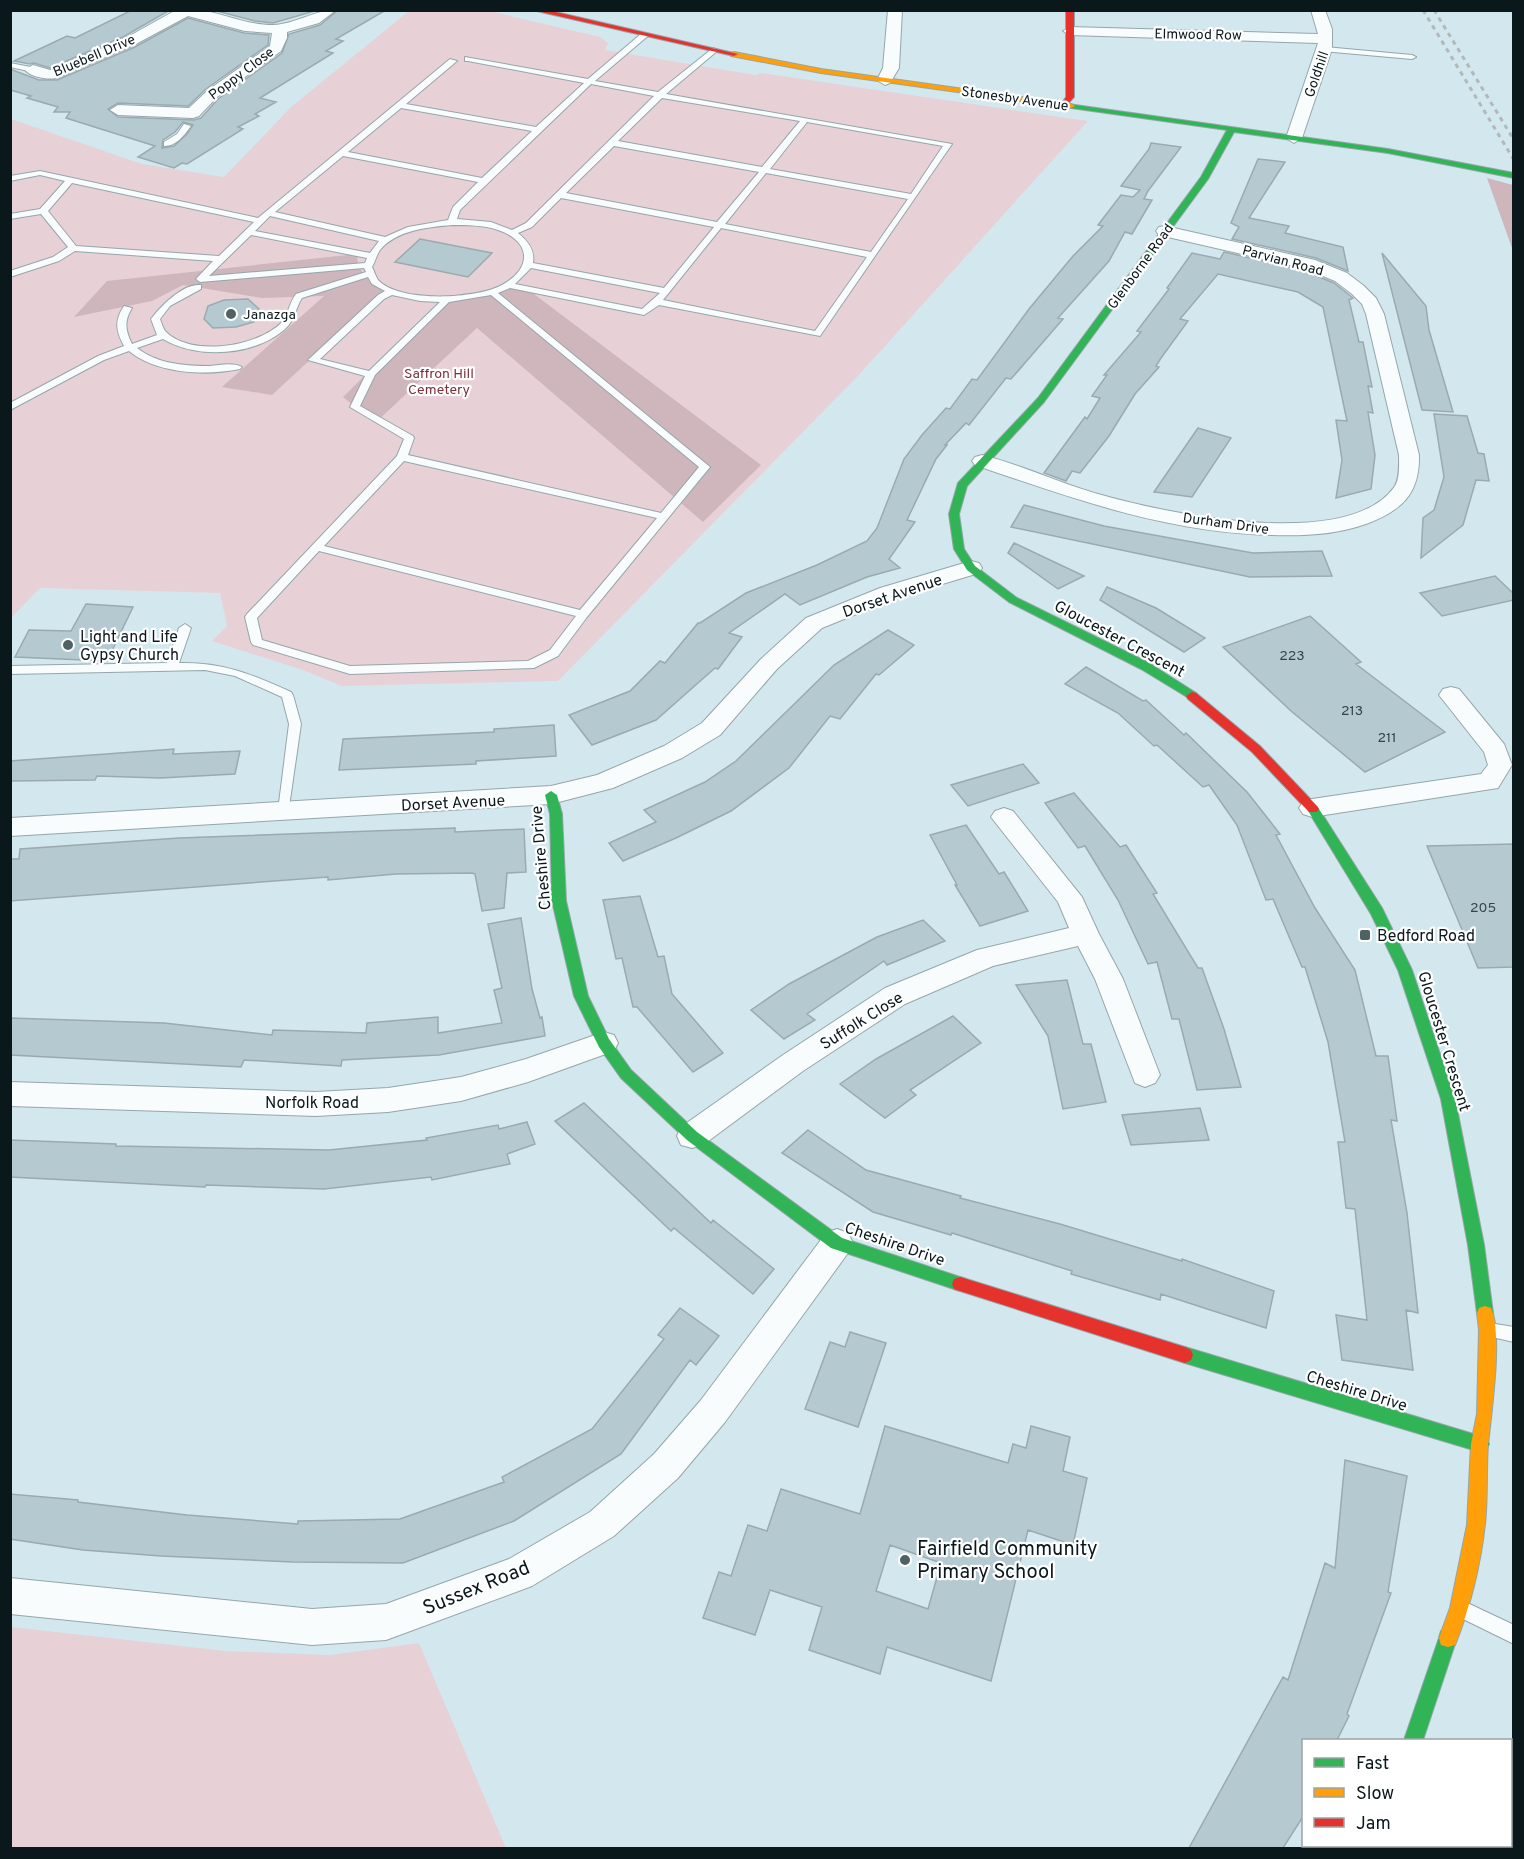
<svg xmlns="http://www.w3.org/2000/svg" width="1524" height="1859" font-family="Overpass,sans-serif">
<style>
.green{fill:#e8d1d6}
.forest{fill:#ceb6bc}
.building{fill:#b4cad0;stroke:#9aaaaf;stroke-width:1.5;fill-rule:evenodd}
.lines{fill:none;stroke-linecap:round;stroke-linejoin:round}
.lane-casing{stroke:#95a6aa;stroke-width:2}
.street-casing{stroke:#95a6aa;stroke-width:2}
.fast-casing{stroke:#95a6aa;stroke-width:2}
.slow-casing{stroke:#95a6aa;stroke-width:2}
.jam-casing{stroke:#95a6aa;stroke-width:2}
.lane{fill:#f8fcfc;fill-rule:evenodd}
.street{fill:#f8fcfc;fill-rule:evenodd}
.fast{fill:#30b455;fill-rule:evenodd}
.slow{fill:#ff9f0a;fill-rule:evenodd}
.jam{fill:#e5322d;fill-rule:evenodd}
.rail{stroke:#b3b8b9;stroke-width:3;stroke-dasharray:4.5 4.5;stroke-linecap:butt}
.poi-dot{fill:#506166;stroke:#fff;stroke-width:2}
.labels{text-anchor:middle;stroke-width:4.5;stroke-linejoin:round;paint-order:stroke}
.far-street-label{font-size:14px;fill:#0a181c;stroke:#fff}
.far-poi-label{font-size:14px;fill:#0a181c;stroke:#fff;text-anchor:start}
.far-park-label{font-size:14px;fill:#7a313b;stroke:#fff}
.number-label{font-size:14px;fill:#344449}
.street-label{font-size:16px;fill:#0a181c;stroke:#fff}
.poi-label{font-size:16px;fill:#0a181c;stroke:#fff;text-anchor:start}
.near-poi-label{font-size:20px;fill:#0a181c;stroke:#fff;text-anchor:start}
.near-street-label{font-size:20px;fill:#0a181c;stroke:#fff}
</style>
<rect width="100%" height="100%" fill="#d3e8ee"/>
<path class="green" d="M485,10l115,27 8,6 -3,7 150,25 7,-2 326,48 -230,255 -300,305 -216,5 -42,-17 -88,-28 15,-15 -7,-33 -180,-5 -29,30v-499l131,45 82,13 67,-70 118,-96z
M11,1627l215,24 104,4 89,-12 87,205h-495z"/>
<path class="forest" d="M1487,178l26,7v66z
M357,254c0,20 14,28 31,34l-116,107 -50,-8 102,-91 -62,2 -79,-13 -31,16 -78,16 33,-36z
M522,285l239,180 -58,57 -226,-194 -102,95 -32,-26 94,-93 56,-9z"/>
<path class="building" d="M132,10h38l-47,27 -73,31 -16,-5 -4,1 -16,-3 53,-25 8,2z
M213,10h105l-45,13 -18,-2z
M338,10h48l-50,29 7,2 -17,10 7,2 -73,45 16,4 -21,12 4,2 -21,11 5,2 -56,35 -5,-1 -8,5 -36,-11 17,-11 -89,-28 4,-6h-16l4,-5 -31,-9 4,-2 -21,-6v-21l29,11h18l78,-33 53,-29 56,15 25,2 -1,10 -62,44 -18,17 -70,-3 -10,6 10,8 76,3 7,-2 17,-19 64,-46 7,-19 31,-9zM183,122l10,3 -6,9 -13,12 -12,2 1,-8 12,-8z
M1151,143l30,4 -33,44 -4,8 8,1 -20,34 -7,-2 -16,29 -51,57 5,1 -52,60 -5,-1 -37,47 -3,-2 -21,22h2l-11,14 -29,61 8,2 -26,37 11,9 -33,9 -67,28 -15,-11 -56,39 13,4 -24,32 -3,-1 -59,52 -64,25 -23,-30 61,-24 30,-30 5,2 33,-40h2l46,-30 71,-28 50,-24 10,-13 27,-69 18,-24 24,-27 4,1 22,-30 5,1 52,-71 44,-53 30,-30 -5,-1 23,-30 12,2 7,-7 -19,-4 28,-37z
M1258,159l27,3 -36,56 40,8 -4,7 58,14 5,24 -32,-13 -84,-19 7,-12 -8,-4z
M420,239l72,14 -24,24 -73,-15z
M1224,252l78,18 32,13 19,15 -4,2 10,42h4l9,45 -4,-1 5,27 -5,-1 7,43 -4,34 -35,9 6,-38 -6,-40 11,1 -24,-114 -25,-15 -80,-18 -38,45 8,2 -27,37 -5,8 3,1 -24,27 -26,42 -29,37 -8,-2 -6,10 -22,-8 41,-56 2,2 13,-21 -8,-2 15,-21h-3l37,-43 -4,-1 32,-42 -2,-1 25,-35 28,6z
M1382,253l44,53 3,24 24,82 -31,-2z
M248,299l11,10 -5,13 -18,5 -23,1 -9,-9 4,-13 16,-6z
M1434,414l33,2 11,37 6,1 5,27 -13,-1 -13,45 -42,33 2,-40 11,-8 10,-33z
M1198,428l33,10 -39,59 -38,-5z
M1024,505l80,21 149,27 69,-2 10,25 -82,1 -239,-50z
M1014,543l70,33 -26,13 -50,-36z
M1495,576l19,18v6l-72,16 -22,-23z
M1107,587l49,21 49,30 -21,14 -84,-52z
M86,604l47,3 -26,54 -92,-4 14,-27 42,1z
M1310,616l51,46 -5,2 89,68 -80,40 -74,-61 -68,-64z
M888,630l26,15 -35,30 -3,-1 -36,45 -10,-3 -41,52 -58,43 -55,27 -53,23 -14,-18 47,-21 -12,-12 61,-28 31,-21 98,-96z
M1086,667l57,34 3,-1 38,35 2,-2 61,59 33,42 -4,1 39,73 40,62 21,86h12l9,65 -6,-1 16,93 11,100 -12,-3 7,60 -71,-10 -6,-45 31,5 -12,-111 -9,-1 -8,-66h7l-17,-100 -23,-75h-3l-29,-68 -7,1 -29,-75 -28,-40 -6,2 -46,-42 -3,1 -36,-33 -53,-29z
M554,725l2,31 -80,5v3l-137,6 4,-31 151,-7v-3z
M174,749l-1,5 67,-3 -5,23 -75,4 -63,-2 -2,4 -85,1v-20z
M1023,764l16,19 -71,23 -17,-21z
M1074,793l46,54 6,-2 31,48 -4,1 45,74h4l22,61 17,58 -44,3 -18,-71h-7l-15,-57 -9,2 -30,-64 -33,-54 -7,2 -33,-45z
M966,825l33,49 5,-2 24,39 -48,15 -25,-41h2l-27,-50z
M455,828v4l69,-3 2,43 -19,1 -3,35 -22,3 -7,-37 -3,-1 -76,1 -68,6v-3l-318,24v-42h9l1,-10 159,-11z
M1514,844v123l-36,1 -51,-122z
M640,896l18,61 6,-1 8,38 51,59 -30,19 -56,-65h-4l-11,-49 -6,1 -13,-59z
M521,918l11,71 8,29 2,-1 3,19 -106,19 -97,5 -1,6 -97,-6 -3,7 -231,-12v-37l154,5 108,12 1,-5 93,3 1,-10 71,-6v16l64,-10 -8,-33 8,-2 -14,-64z
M923,920l22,21 -58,24 -3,-4 -77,53 8,6 -31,19 -33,-29 38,-26 88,-47z
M1067,980l16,64h8l15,58 -43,7 -15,-73 -32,-51z
M953,1016l28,27 -71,47 6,5 -31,23 -45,-34 36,-25z
M584,1103l127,120 2,-3 61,49 -21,25 -79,-66 -3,3 -116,-110z
M1200,1108l9,32 -78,5 -9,-30z
M527,1122l8,22 -28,10 3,10 -78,16 -1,-3 -107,12 -118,-4 -1,2 -195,-10v-37l106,4v2l213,4 98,-10 -1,-2 72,-13 1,4z
M808,1130l58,40 95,26 -1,2 100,26 122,37v-2l92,32 -8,37 -105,-34 -1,6 -89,-26 1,-3 -120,-38 -1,2 -78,-23 -91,-59z
M680,1308l39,28 -23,29 -6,-5 -69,94 -107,67 -111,42 -110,-1 -132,-6 -78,-6 -73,-11v-45l68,6v2l109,13 111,9v-3l102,-2 104,-37 -2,-5 90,-48 72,-90 -6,-4z
M850,1332l36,11 -28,84 -53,-18 25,-67 15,5z
M885,1426l123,37 5,-19 13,4 5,-22 39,11 -7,34 24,7 -14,67 -45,-15 -37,151 -104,-34 -7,27 -71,-24 13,-43 -52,-17 -15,45 -52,-17 16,-46 12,4 17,-51 19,6 14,-42 79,25zM890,1545l51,18 -13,46 -52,-18z
M1345,1460l62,16 -19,116 3,1 -44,121 2,2 -12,24h-33v75l-21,33h-94l94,-171 5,3 37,-117 10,5z"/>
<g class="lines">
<defs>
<path id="lane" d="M642,33l7,2 -54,46 63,11 55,-44 4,2 -1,2 -50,42 286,50 -132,192 -161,-31 -15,10 -134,-27 -12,5 212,174 -123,150 -29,39 -24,12 -184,6 -97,-29 -2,-3 -6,-25 2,-3 150,-158 7,-17 -54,-32 15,-31 -57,-16 70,-65 7,-4 -13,-7 -4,-7 -66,21c-6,9 -7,21 -15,29 -29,29 -90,33 -124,12l-26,9c20,16 48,18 73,18 9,-1 24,-4 32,1l-2,2c-34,7 -83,5 -111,-18l-25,9 -94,50v-7l88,-47 26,-10c-8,-15 -10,-25 0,-40l8,2c-8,13 -7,22 0,36l25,-9 -6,-16c10,-13 32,-36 50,-34v4l-31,17 -10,13c2,5 3,10 6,13 25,25 91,15 115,-9 7,-7 8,-20 15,-29l70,-22 -2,-4 -164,14 -4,-3 17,-18 -138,-10 -16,10 -49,16v-6l43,-14 15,-10 -27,-33 -31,5v-5l30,-5 25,-28 -25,-6 -30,6v-5l30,-5 218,47 192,-159 7,2 -51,43 130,23 48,-44 -116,-22h-3v-4l123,22zM591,84l63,12 -128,127 -14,7 -21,-8 -34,-3 3,-9zM662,98l138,23 -38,46 -144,-26zM401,108l131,23 -50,47 -134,-26zM807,122l136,24 -32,48 -141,-25zM614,146l145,26 -42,50 -151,-29zM343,156l135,26 -25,25 -5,13 -40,7 -23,10 -110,-25zM766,173l142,26 -37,53 -146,-28zM72,183l182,39 -35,34 -143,-10 -28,-35zM561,198l153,29 -50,61 -131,-25c2,-13 -5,-22 -15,-30l14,-6zM270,216l109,25 -9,12 -115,-22zM452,225c15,0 31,0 46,5 33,11 35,38 4,55 -25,14 -103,18 -124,-5 -2,-3 -4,-9 -6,-13 3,-5 5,-13 8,-17 16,-20 49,-23 72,-25zM721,228l146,29 -52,74 -152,-31zM251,235l116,23 -2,5 -156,13zM531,268l129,25 -18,16 -127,-25zM392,295l28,6 20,1 -71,69 -49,-12 64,-60zM491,295l208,172 -38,46 -253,-58 6,-17 -1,-2 -53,-30 15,-31 74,-73zM404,461l253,57 -77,92 -256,-64zM319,551l257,65 -26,34 -22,11 -178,5 -88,-26 -5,-22z
M1325,47l87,8 4,2 -4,2 -90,-8v-4z
M10,63l26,5 1,2 -4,2 -23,-5z
M184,124l7,2c-7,9 -14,20 -27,20v-4l13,-8z
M185,624l6,4 -12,35c44,-1 72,11 112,29l2,3 8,29 -13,90h-8l-2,-3 11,-87 -7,-27 -47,-21 -30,-6 -195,4v-8l157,-3 12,-35z
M1489,1323l25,4v15l-31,-7 -2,-5 2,-5z
M1461,1600l53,25v19l-59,-29 -3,-6 3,-6z"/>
<path id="street" d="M176,10c8,0 16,0 24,0 25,4 47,15 73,15 23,-1 41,-15 63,-15l-17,13 -32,9v6l-6,13 -64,46 -18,19 -6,2 -75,-3 -8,-5 8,-5 71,3 18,-17 63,-45 2,-13 -27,-2 -57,-15 -54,29 -78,33c-8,2 -25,-1 -31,-8l8,-5 17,5 74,-31z
M888,10h14l-3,58 -9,15 -5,2 -8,-5 6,-12z
M1311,10h14l7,19v20l-30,89 -8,5 -8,-5 32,-95 -248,-8 -7,-4 7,-4 248,7z
M1165,226l150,34 32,13 17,13 12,12 8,16 35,141c1,39 -18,56 -53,69 -31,11 -63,12 -95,11 -103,-2 -200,-37 -296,-70l-3,-4 3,-4 7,-2c40,10 77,28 116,39 66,19 251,59 297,-8 5,-8 4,-22 4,-31l-33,-141 -4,-10 -10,-10 -17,-13 -32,-13 -144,-33 -3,-4 3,-4z
M971,561l8,2 3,5 -3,5 -83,25 -74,30 -45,41 -57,66 -38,23 -69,30 -62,16 -541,32v-18l541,-32 46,-11 67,-29 38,-23 59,-64 45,-41 74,-30z
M1451,687l8,2 45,55 8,21 -14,23 -186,29 -9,-3 -4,-6 4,-6 9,-3 169,-25 7,-9 -4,-13 -45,-57 4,-6z
M1004,808l9,3 69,86 17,37 24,45 37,96 -5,8 -10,4 -10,-4 -40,-104 -17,-33 -85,20 -88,38 -102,67 -100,74 -11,3 -11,-3 -4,-9 4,-9 102,-72 102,-67 92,-38 92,-22 -11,-26 -67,-85 4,-6z
M604,1032l10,3 4,8 -4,8 -86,31 -67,19 -73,11 -72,4 -306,-10v-24l306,10 72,-4 73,-11 65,-18z
M837,1229l11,4 5,10 -5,10 -123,169 -47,56 -64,58 -82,50 -146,54 -74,5 -302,-31v-36l302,31 74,-5 123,-45 81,-47 64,-58 47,-54 125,-167z"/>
<path id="fast" d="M1068,104l320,45 126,24v5l-126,-25 -154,-21 -26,47 -164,223 -77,84 -8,28 5,35 11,17 42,32 132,65 47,30 2,3 -6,4 -51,-31 -132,-67 -42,-32 -13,-21 -5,-35 9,-31 80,-85 163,-221 26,-47 -156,-22 -4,-2z
M551,791l6,4 5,19 4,87 22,95 21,43 22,31 66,62 145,106 124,41 2,5 -2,5 -6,2 -129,-43 -144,-108 -66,-62 -22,-31 -25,-51 -22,-95 -2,-87 -5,-19z
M1313,805l4,1 65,102 30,62 43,129 29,146 9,68 -2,5 -6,2 -6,-2 -2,-5 -9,-68 -27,-146 -43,-129 -27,-56 -64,-105z
M1185,1347l295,89 6,2 3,6 -3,6 -6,2 -295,-89 -6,-3 -2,-5 2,-5z
M1448,1629l7,2 2,7 -34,102h-19l35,-102 2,-7z"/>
<path id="slow" d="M734,52l87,17 250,35 4,2 -4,2 -250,-35 -90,-17 -1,-2z
M1485,1306l6,2c12,27 0,106 -3,137 -2,26 0,53 -3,79 -4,39 -15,84 -30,121l-7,2 -7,-2 -2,-7 11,-30 17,-83 4,-81 6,-30 2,-84 -2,-17 2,-5z"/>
<path id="jam" d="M532,10h15l191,44 -4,2z
M1066,10h8v87l-9,10 -4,-2 5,-8z
M1192,692l4,1 64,53 57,60 2,3 -2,3h-8l-57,-60 -64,-53 -2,-3z
M960,1277l225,70 6,3 2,5 -2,5 -6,3 -225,-72 -6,-2 -2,-5 2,-5z
M1357,1846h20l-1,2h-20z"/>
</defs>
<use href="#lane" class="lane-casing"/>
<use href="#street" class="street-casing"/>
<use href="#fast" class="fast-casing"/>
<use href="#slow" class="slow-casing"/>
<use href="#jam" class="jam-casing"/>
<use href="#lane" class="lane"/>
<use href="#street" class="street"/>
<use href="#fast" class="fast"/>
<use href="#slow" class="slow"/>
<use href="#jam" class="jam"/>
<path class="rail" d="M1423,10l91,150
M1434,10l80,130"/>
</g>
<g class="poi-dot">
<circle cx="231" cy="314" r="6"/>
<circle cx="68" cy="645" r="6"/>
<rect x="1359" y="929" width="12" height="12" rx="3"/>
<circle cx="905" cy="1560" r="6"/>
</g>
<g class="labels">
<g class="far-street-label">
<text transform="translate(1198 34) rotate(1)" y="5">Elmwood Row</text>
<text transform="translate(94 55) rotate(-23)" y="5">Bluebell Drive</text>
<text transform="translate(241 73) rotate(-37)" y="5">Poppy Close</text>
<text transform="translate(1316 74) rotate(-71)" y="5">Goldhill</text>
<text transform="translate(1015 98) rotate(8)" y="5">Stonesby Avenue</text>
<text transform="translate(1283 260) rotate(15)" y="5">Parvian Road</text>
<text transform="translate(1140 266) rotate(-54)" y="5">Glenborne Road</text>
<text transform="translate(1226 523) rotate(8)" y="5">Durham Drive</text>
</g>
<g class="far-poi-label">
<text x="243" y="319">Janazga</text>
</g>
<g class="far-park-label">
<text x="439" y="378">Saffron Hill<tspan x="439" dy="16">Cemetery</tspan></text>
</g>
<g class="number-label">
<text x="1292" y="660">223</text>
<text x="1352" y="715">213</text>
<text x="1387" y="742">211</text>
<text x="1483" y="912">205</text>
</g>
<g class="street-label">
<text transform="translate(892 595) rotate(-19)" y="6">Dorset Avenue</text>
<text transform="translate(1120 638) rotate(28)" y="6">Gloucester Crescent</text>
<text transform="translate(453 802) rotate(-3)" y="6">Dorset Avenue</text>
<text transform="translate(540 858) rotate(-95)" y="6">Cheshire Drive</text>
<text transform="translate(861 1020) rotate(-32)" y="6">Suffolk Close</text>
<text transform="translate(1445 1041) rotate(73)" y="6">Gloucester Crescent</text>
<text x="312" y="1108">Norfolk Road</text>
<text transform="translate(895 1243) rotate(19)" y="6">Cheshire Drive</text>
<text transform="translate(1357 1390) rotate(17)" y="6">Cheshire Drive</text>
</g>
<g class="poi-label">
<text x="80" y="642">Light and Life<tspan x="80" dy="18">Gypsy Church</tspan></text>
<text x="1377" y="941">Bedford Road</text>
</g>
<g class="near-poi-label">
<text x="917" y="1555">Fairfield Community<tspan x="917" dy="23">Primary School</tspan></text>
</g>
<g class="near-street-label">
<text transform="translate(476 1587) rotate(-22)" y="7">Sussex Road</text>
</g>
</g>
<rect width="1524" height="1859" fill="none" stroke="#0a181c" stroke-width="24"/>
<rect x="1302" y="1739" width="210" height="108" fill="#ffffff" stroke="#9da3a4" stroke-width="1.5"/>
<rect x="1314" y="1758" width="30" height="9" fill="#30b455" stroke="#9da3a4" stroke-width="1.5"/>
<text x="1356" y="1769" font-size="18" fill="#0a181c">Fast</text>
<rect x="1314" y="1788" width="30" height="9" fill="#ff9f0a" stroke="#9da3a4" stroke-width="1.5"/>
<text x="1356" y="1799" font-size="18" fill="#0a181c">Slow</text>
<rect x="1314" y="1818" width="30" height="9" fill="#e5322d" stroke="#9da3a4" stroke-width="1.5"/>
<text x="1356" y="1829" font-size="18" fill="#0a181c">Jam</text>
</svg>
